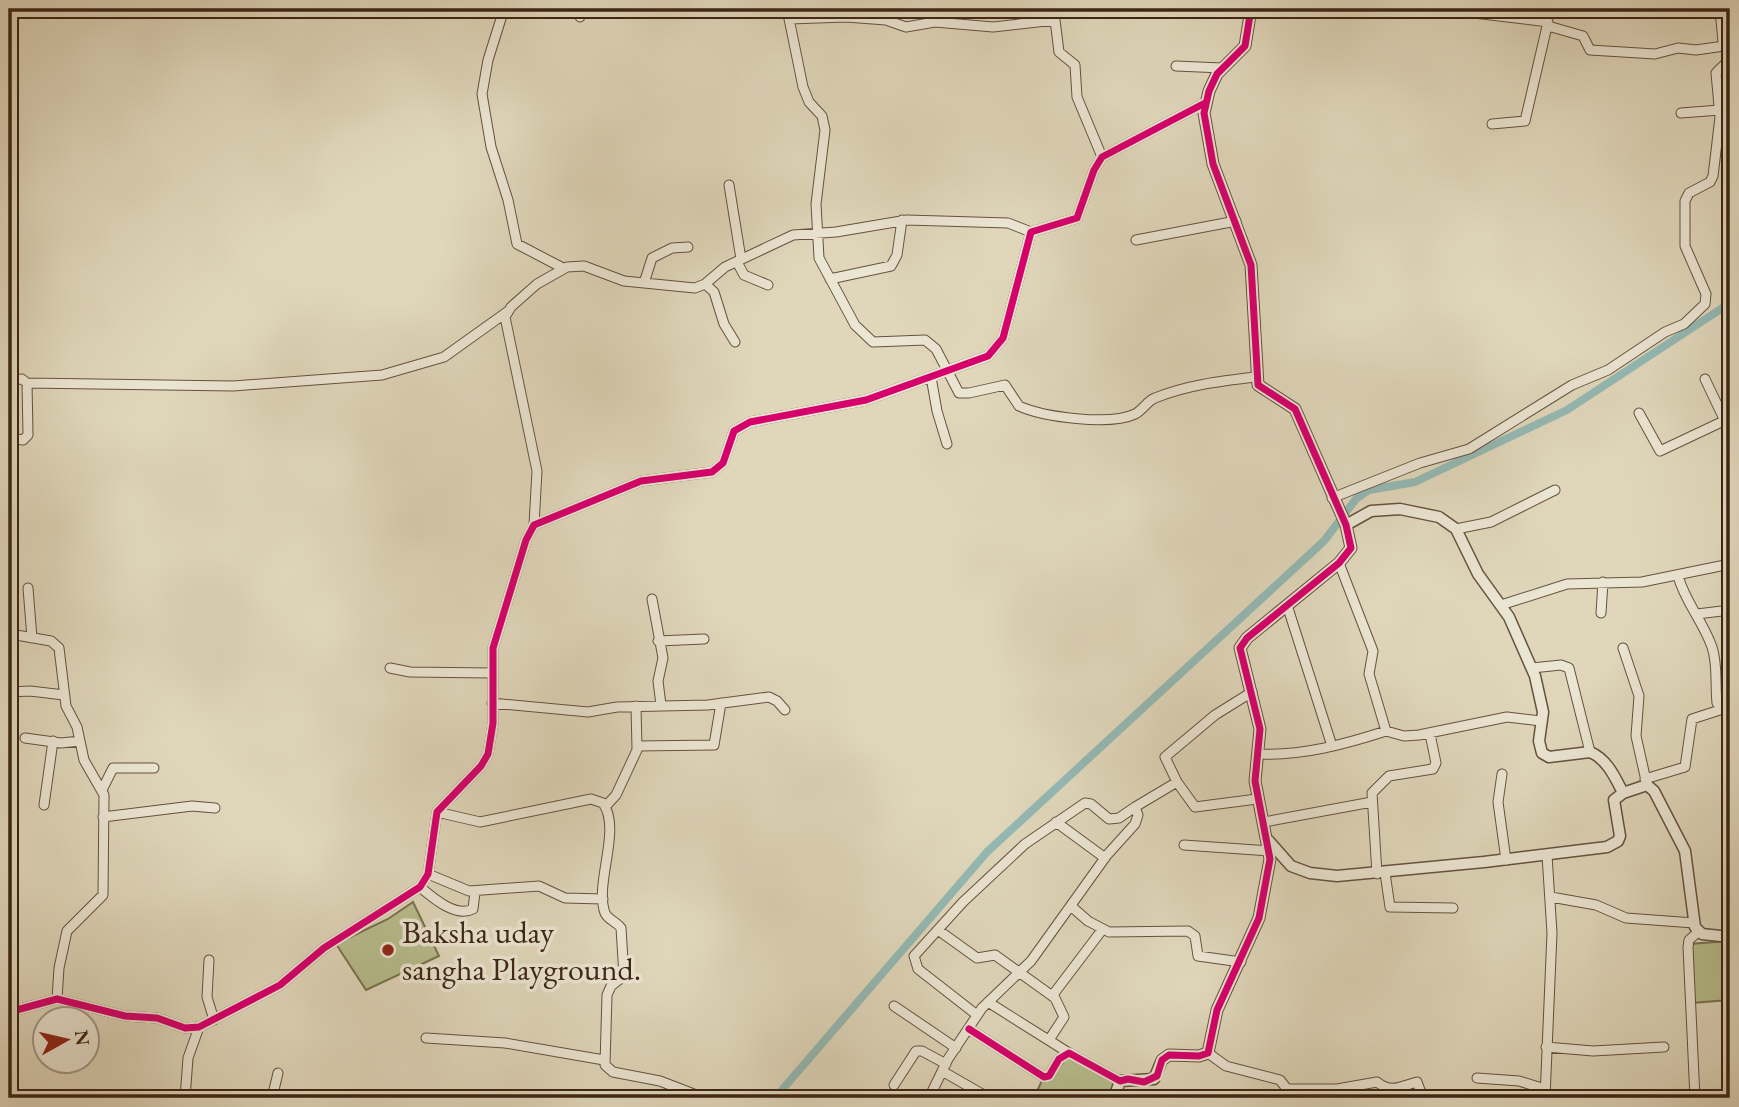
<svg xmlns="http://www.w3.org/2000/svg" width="1739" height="1107" font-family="'EB Garamond',serif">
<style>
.green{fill:#b7bd8d;stroke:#7a7151;stroke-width:2}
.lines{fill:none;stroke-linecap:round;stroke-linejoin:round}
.canal{stroke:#94b9b4;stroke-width:8}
.minor-casing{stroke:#65523e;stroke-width:11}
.tertiary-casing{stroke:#65523e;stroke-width:13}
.minor{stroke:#ebe5d3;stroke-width:9}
.tertiary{stroke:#ebe5d3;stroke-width:10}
.cycleway-casing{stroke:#ebe5d3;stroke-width:11}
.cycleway{stroke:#d6006c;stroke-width:7}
.poi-dot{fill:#8f2418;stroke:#ebe5d3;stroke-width:2.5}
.labels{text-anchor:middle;stroke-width:7;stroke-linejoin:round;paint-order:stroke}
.poi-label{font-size:32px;fill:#3c2515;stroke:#ebe5d3;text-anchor:start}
</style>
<rect width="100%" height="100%" fill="#e0d7bb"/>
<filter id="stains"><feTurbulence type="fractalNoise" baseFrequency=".00286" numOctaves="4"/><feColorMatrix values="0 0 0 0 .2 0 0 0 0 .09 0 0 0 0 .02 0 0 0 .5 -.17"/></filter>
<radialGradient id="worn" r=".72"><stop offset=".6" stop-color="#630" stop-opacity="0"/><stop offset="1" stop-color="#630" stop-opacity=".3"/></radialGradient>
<path class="green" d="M413,902l26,54 -73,34 -30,-46 52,-25z
M1729,941v59l-37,3 -3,-59z
M1070,1053l49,28 -5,17h-80l9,-20 13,-6z"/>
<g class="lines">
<path class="canal" d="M775,1098l212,-246 337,-311 32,-42 13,-9 46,-8 152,-72 163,-107"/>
<defs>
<path id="minor" d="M504,9l-16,51 -6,34 9,53 17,53 9,44 46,24
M787,9l16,78 6,15 13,14 3,14 -9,74 3,54 36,67 18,17 52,-2 11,9 23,44h10l36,-8 14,21c24,11 91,20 116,8 8,-4 12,-13 20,-16 32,-13 66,-17 100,-21
M1470,9l4,4 74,9 -23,99 -33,3
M1720,9l3,33 7,9
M1251,11l30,-2
M580,17l2,-8
M790,19l56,-2 40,3 20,7 29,-5 58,5 62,-7 4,32 16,13 2,32 25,60
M1548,26l35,10 7,14 65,4 23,-6 18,2 28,-4
M1176,66l46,2
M1681,113l39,-3
M1720,124l10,-1
M729,185l12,74
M1136,240l100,-19
M737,262l7,13 24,10
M830,279l61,-13 6,-11 5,-35
M644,283l8,-25 20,-10 16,-1
M705,284l9,8 10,32 11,18
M931,377l6,34 10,33
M1705,379l20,42
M9,380l13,-1 5,4 1,52 -5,5 -14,-2
M27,383l206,3 149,-11 62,-18 63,-45
M1639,413l21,38 70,-33
M1332,498l88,-35 49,-14 103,-64 36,-15 57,-38 19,-8 21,-20 1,-10 -21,-48v-45l4,-8 21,-11 3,-6 7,-59 -4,-44 14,-14
M534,525l3,-54 -32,-154 6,-10 26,-23 30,-17 17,-1 40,15 71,7 10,-4 20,-17 68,-32 43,-3 71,-12 101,3 23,9
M1456,529l35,-7 64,-32
M1339,563l34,88 -4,23 17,57 18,5 15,-1 88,-18 34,4
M1678,576c7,26 25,45 34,71 6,18 3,38 5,56l6,6h7
M28,588l4,50
M652,599l11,59 -5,23 3,24
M1287,605l45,141
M1501,605l66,-21 75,-2 88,-18
M1601,613l2,-31
M1697,614l33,-4
M9,625l7,10 35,6 8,7 7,58 11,21 7,33 20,35 -1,100 -36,36 -8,37 -2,31
M658,641l46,-2
M1623,648l16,48 -3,40 11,49
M390,668l20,4 82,1
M1532,668l29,-3 8,3 21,84
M9,692l21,-1 34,4
M492,703l96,9 29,-5 91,-2 61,-8 8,4 8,9
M25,738l36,5 19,-2
M638,746l76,-1 7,-42
M1260,754c42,2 86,-10 126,-23
M1502,774l-4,28 8,58
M1645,779l40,-12 7,-48 31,-10
M1177,782l-12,-25 50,-42 37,-23
M102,790l11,-22h41
M44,805l9,-64
M605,807l11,-12 21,-45 -1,-44
M437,812l43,10 111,-23 12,4c19,27 -9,80 2,110 3,7 11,8 16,15l3,48 -13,10 -4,9 -2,70 8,7 47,9 44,17
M103,817l89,-11 23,2
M1056,822l49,36
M1264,822l108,-20
M1184,845l86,6
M1385,873l5,34 63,1
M428,874l41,17 70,-5 26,12 38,1
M1377,874l-5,-81 17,-17 44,-7 3,-6 -6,-29
M420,887c13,11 36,31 53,22l2,-17
M1551,897l45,8 30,13 68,5
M1072,907l16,14 21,11 79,-1 7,5 3,20 43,6
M938,930l39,28 18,-3 60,43 9,19 -15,23
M209,960l-2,37 7,23
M1052,996l50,-66
M988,1002l81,51
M894,1006l62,42
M9,1012l48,-13 68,17 32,2 28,10 14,-1 81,-42 44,-37 96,-61 8,-13 9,-62 44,-46 7,-12 5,-31v-75l33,-108 8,-15 107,-44 71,-9 11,-9 11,-32 16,-9 116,-22 122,-44 15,-18 28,-106 46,-14 17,-48 8,-13 103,-54
M977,1015l-59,-46 -4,-13 49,-54 62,-58 60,-41 6,1 18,15 10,-1 16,-11
M969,1029l75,48 5,-1 10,-17 10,-6 51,28
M426,1038l79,5 99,17
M1546,1047l47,4 71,-4
M1208,1053l18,13 54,14 7,9v9
M942,1071l47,27
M1477,1078l42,3 26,8
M894,1085l22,-34h6l24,13
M1287,1089h50l40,-7c15,12 24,4 40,0l6,16
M185,1094l17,4
M185,1098l3,-40 11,-31
M272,1098l6,-25
M929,1098l19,-39 34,-51 49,-47 76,-106 28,-31 3,-9 -3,-8 42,-25 18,25 62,-8
M1545,1098l7,-165 -5,-78
M1695,1098l-7,-151 1,-7 9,-8"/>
<path id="tertiary" d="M1346,525l25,-14 29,-2 39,8 17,12 22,45 31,43 26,59 8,36 -4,29 3,12 7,4 41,-5c17,7 25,25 33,41
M1269,841l22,25 19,7 27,3 147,-14 123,-15 11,-6 2,-5 -6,-36 9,-7 24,-8 7,6 31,60 10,76 7,7 28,3
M1114,1098l6,-17 34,-2 8,-19 7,-5 30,1 9,-3 9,-43 42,-92 11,-59 -15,-78 5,-52 -20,-81 7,-10 92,-75 12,-15 -5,-23 -51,-116 -37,-24 -7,-120 -38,-101 -9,-51 5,-22 8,-17 28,-28 6,-37"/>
</defs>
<use href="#minor" class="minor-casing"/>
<use href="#tertiary" class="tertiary-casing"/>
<use href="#minor" class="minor"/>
<use href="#tertiary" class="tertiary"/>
<defs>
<path id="cycleway" d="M9,1012l48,-13 68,17 32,2 28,10 14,-1 81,-42 44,-37 96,-61 8,-13 9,-62 44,-46 7,-12 5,-31v-75l33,-108 8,-15 107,-44 71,-9 11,-9 11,-32 16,-9 116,-22 122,-44 15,-18 28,-106 46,-14 17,-48 8,-13 103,-54
M969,1029l75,48 5,-1 10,-17 10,-6 51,28 8,-2 16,3 13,-6 5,-16 7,-5 30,1 9,-3 9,-43 42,-92 11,-59 -15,-78 5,-52 -20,-81 7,-10 92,-75 12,-15 -5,-23 -51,-116 -37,-24 -7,-120 -38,-101 -9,-51 5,-22 8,-17 28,-28 6,-37"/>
</defs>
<use href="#cycleway" class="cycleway-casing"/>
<use href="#cycleway" class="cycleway"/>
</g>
<circle class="poi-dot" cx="388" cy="950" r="7"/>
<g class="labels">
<g class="poi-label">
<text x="402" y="943">Baksha uday<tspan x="402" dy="37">sangha Playground.</tspan></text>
</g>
</g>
<rect width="1739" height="1107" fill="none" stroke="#e0d7bb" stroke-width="35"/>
<rect x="10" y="10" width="1718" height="1086" fill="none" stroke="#3c2515" stroke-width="3.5"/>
<rect x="18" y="18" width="1704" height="1072" fill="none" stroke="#3c2515" stroke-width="2"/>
<g transform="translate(66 1040) rotate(82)"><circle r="33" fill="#ebe5d3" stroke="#a59887" stroke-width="2"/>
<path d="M0-5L12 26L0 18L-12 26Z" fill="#8f2418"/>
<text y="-10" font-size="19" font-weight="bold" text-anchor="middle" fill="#3c2515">N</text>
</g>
<rect width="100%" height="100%" filter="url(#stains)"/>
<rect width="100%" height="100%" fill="url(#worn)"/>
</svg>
